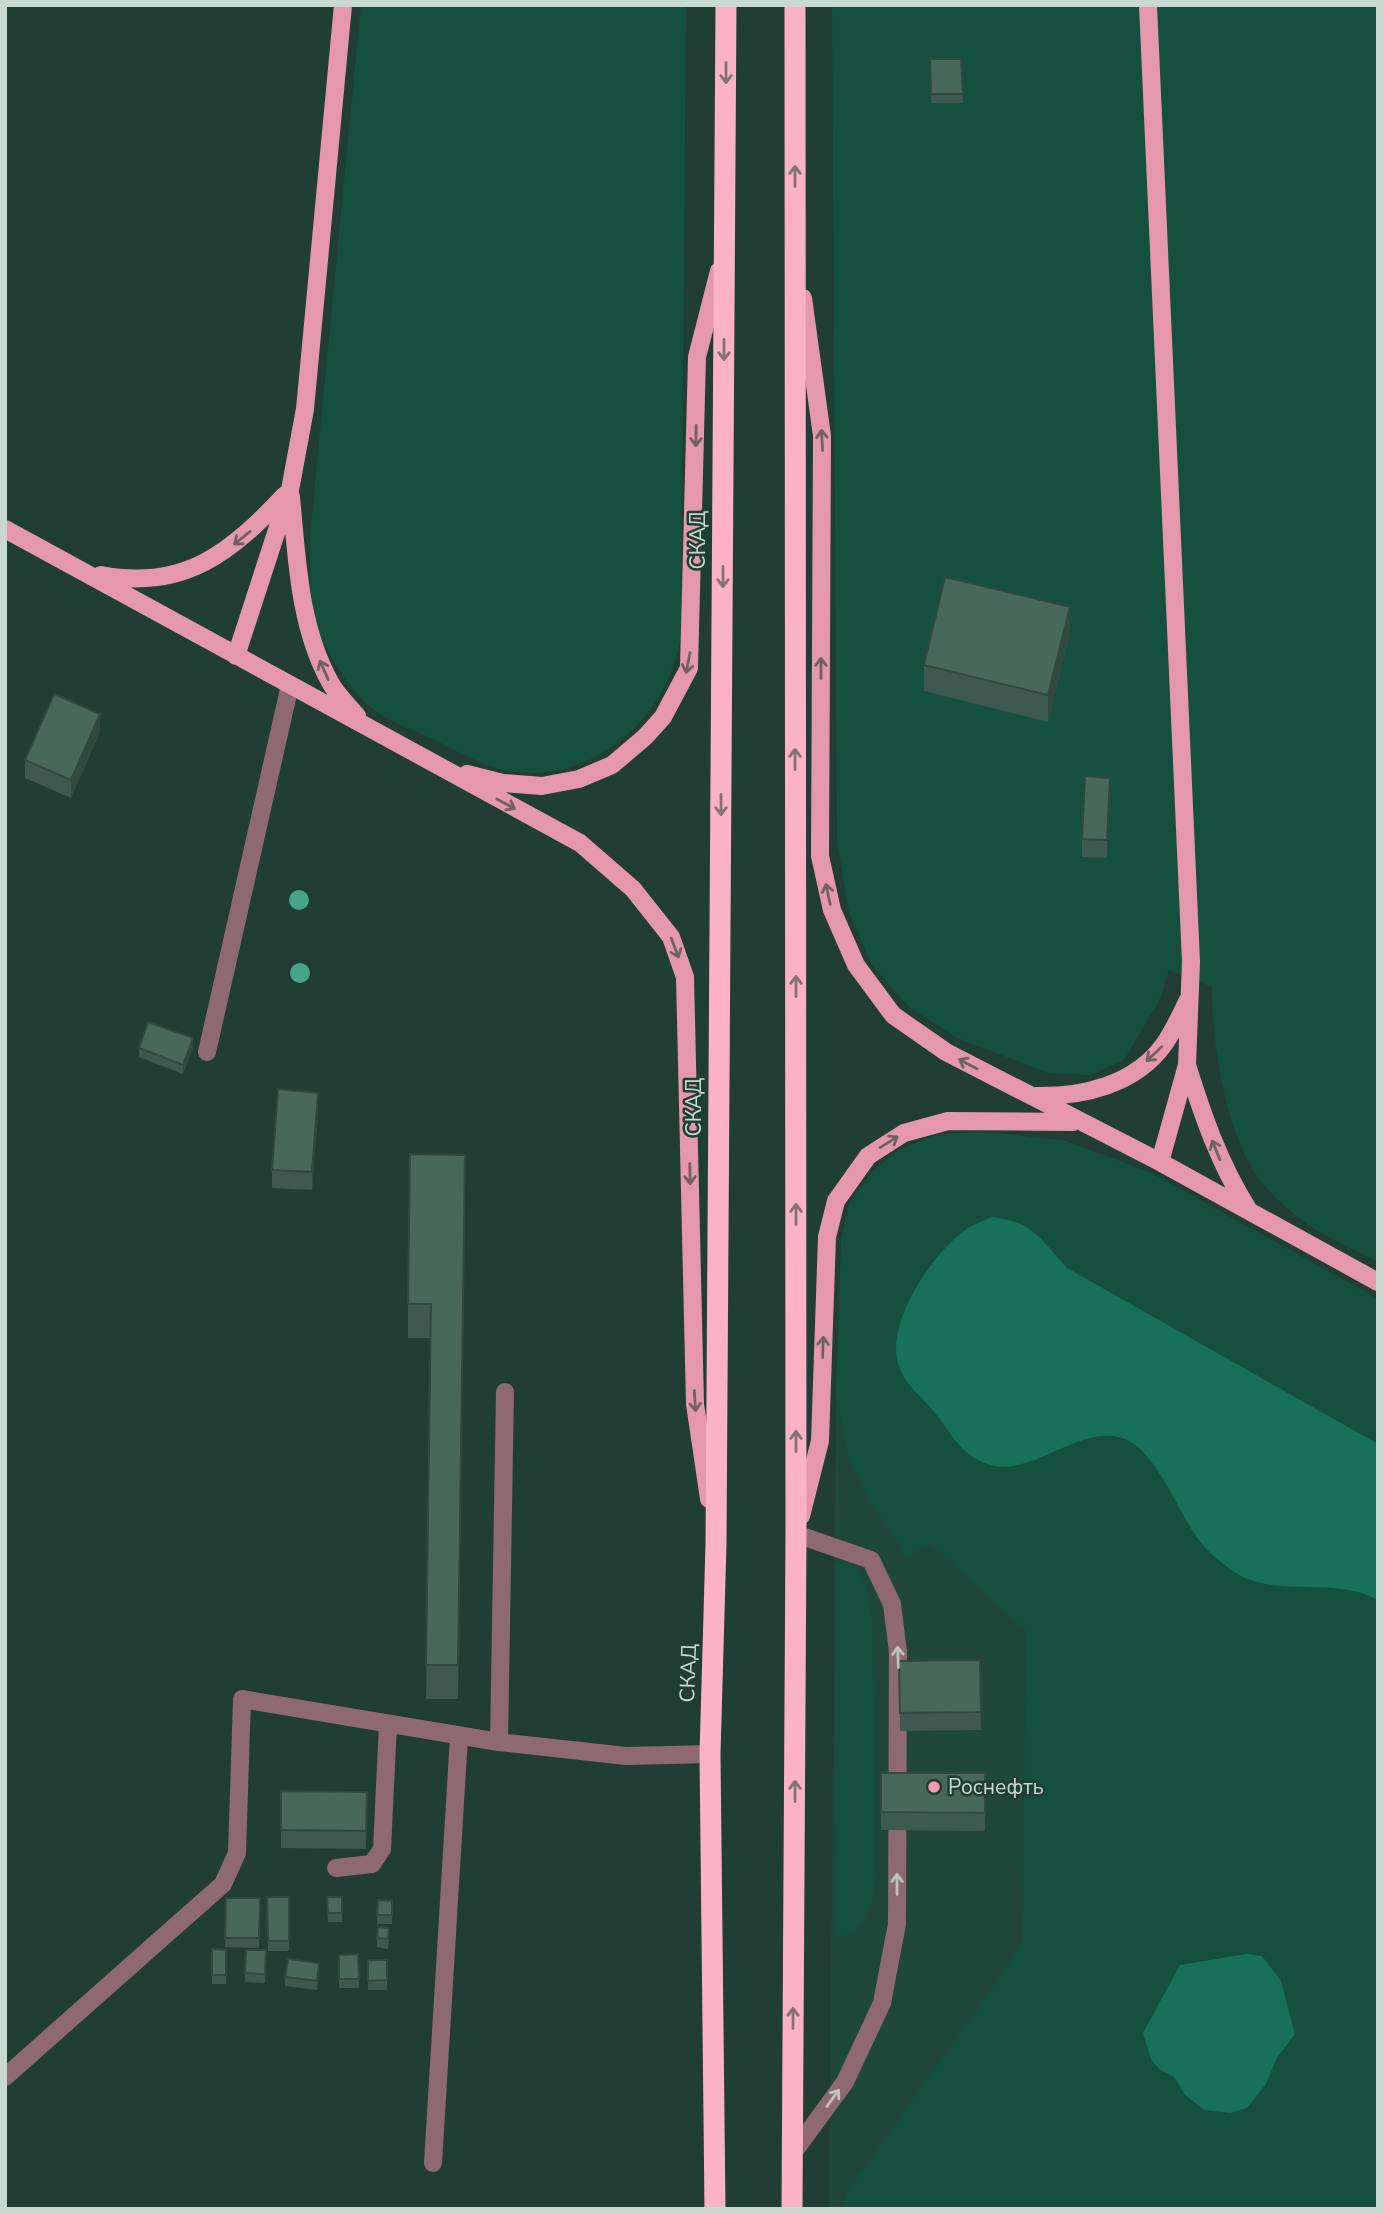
<svg xmlns="http://www.w3.org/2000/svg" width="1383" height="2214" font-family="'Nunito Sans',sans-serif">
<style>
.built{fill:#1f473a}
.green{fill:#15503f;fill-rule:evenodd}
.forest{fill:#177059}
.lines{fill:none;stroke-linecap:round;stroke-linejoin:round}
.minor{stroke:#8f6972;stroke-width:18}
.major{stroke:#e598ac;stroke-width:18}
.highway{stroke:#fbb2c4;stroke-width:21}
.tree{fill:#46a589}
.wall{fill:#3e594f}
.shaded-wall{fill:#324940}
.building{fill:#48685c;stroke:#324940;stroke-width:2}
.oneway{stroke:#837275}
.oneway2{stroke:#6f6264}
.oneway3{stroke:#bdc3bf}
.poi-dot{fill:#f19ab1;stroke:#203e34;stroke-width:2.5}
.labels{text-anchor:middle;stroke-width:5;stroke-linejoin:round;paint-order:stroke}
.street-label{font-size:21px;fill:#c8d9d2;stroke:#203e34}
.poi-label{font-size:21px;fill:#c8d9d2;stroke:#203e34;text-anchor:start}
</style>
<rect width="100%" height="100%" fill="#203e34"/>
<path class="built" d="M836,1394l204,232 -9,322 -171,261h-31z"/>
<path class="green" d="M361,5h325l-5,632c-14,83 -91,151 -178,133 -24,-6 -46,-19 -68,-30 -19,-9 -41,-16 -58,-28 -21,-14 -40,-44 -52,-66 -17,-30 -15,-77 -15,-110z
M832,5h546v1257c-25,-13 -54,-25 -76,-42 -14,-10 -33,-27 -43,-41 -34,-49 -47,-134 -47,-192l-43,-17 -8,27 -37,63 -34,15 -41,-2 -90,-34 -50,-32 -37,-42 -23,-53 -12,-72z
M982,1131l84,10 86,32 226,126v910h-536l5,-17 175,-247 4,-314 -96,-87 -23,14 -38,-56 -21,-47 -12,-61 5,-154 9,-39 23,-30 26,-21 36,-15zM1246,1954l35,27 14,53 -18,24 -11,26 -19,24 -17,5 -27,-3 -18,-15 -11,-18 -10,-79 16,-33z
M836,1563l19,2 10,18 8,39 2,262c-3,25 -10,51 -39,54z"/>
<path class="forest" d="M992,1217c42,5 48,22 75,51l311,176v156c-46,-26 -106,1 -148,-31 -11,-8 -24,-19 -31,-29 -20,-26 -41,-84 -70,-99 -45,-23 -96,39 -142,23 -27,-10 -35,-30 -52,-51 -13,-17 -31,-28 -37,-50 -12,-40 34,-109 66,-132 8,-6 19,-10 28,-14z
M1246,1954l16,2 19,25 14,53 -18,24 -11,26 -19,24 -17,5 -26,-3 -19,-15 -11,-18 -15,-8 -8,-10 -8,-26 37,-68z"/>
<g class="lines">
<path class="minor" d="M207,1052l83,-367
M499,1742l6,-350
M336,1868l36,-4 10,-15 6,-125
M5,2077l218,-193 14,-31 5,-154 257,43 127,14 84,-2
M793,2153l52,-71 37,-79 15,-79 1,-272 -6,-48 -21,-44 -75,-26
M433,2163l26,-426"/>
<path class="major" d="M1148,5l43,957 -4,103 -27,97
M803,298l19,138 -2,420 12,54 24,55 37,50 53,37 214,110 218,120
M291,497c6,62 8,129 39,185 6,12 18,23 27,34
M5,529l575,314 53,46 38,48 14,40 10,427 14,95
M101,575c84,16 130,-23 184,-80
M236,656l54,-166 15,-81 38,-404
M467,774l36,9 39,3 37,-7 33,-14 33,-28 18,-20 26,-49 8,-311 22,-86
M1187,1065c16,51 32,98 61,144
M1035,1096c47,1 101,-11 130,-53 9,-13 16,-29 23,-43
M801,1516l19,-75 7,-204 9,-36 32,-45 36,-23 44,-12 125,1"/>
<path class="highway" d="M715,2209l-5,-455 6,-210 10,-1539
M792,2209l4,-675 -1,-1529"/>
</g>
<g class="tree">
<circle cx="299" cy="900" r="10"/>
<circle cx="300" cy="973" r="10"/>
</g>
<path class="wall" d="M930,59h31l2,44h-32z
M1070,633l-22,89 -124,-31v-26z
M100,732l-29,66 -46,-20v-18z
M1110,796l-3,62 -25,-1v-18z
M139,1048h54l-10,26 -44,-17z
M318,1111l-6,79 -40,-2v-18z
M465,1189l-7,510h-32l5,-361h-23v-34z
M980,1660l1,70 -81,1 -1,-70z
M881,1773h104v58l-104,-1z
M281,1791l86,1 -1,57 -85,-1z
M267,1897h22v54h-21z
M327,1897h15v25h-14z
M226,1898h34l-1,50 -34,-1z
M378,1900l14,1v23h-15z
M389,1937l-1,12 -11,-2v-9z
M212,1949l14,1v34h-14z
M266,1950l-1,33 -20,-1v-9z
M358,1954l1,34h-20v-33z
M368,1960h19v30h-19z
M319,1972l-2,18 -32,-4v-9z"/>
<path class="shaded-wall" d="M1070,607v26l-22,89v-27z
M100,714v18l-29,66v-18z
M1110,778v18l-3,62v-18z
M193,1038v10l-10,26v-9z
M318,1093v18l-6,79v-18z"/>
<path class="building" d="M930,59h31l2,35h-32z
M945,577l125,30 -22,88 -124,-30z
M54,694l46,20 -29,66 -46,-20z
M1085,776l25,2 -3,62 -25,-1z
M148,1022l45,16 -10,27 -44,-17z
M278,1089l40,4 -6,79 -40,-2z
M410,1154l55,1 -7,510h-32l5,-361h-23z
M980,1660l1,52 -81,1 -1,-52z
M881,1773h104v40l-104,-1z
M281,1791l86,1 -1,39 -85,-1z
M267,1897h22v44h-21z
M327,1897h15v16h-14z
M226,1898h34l-1,40h-34z
M378,1900l14,1v14h-15z
M378,1927l11,1 -1,11 -11,-1z
M212,1949l14,1v25h-14z
M246,1950h20l-1,24 -20,-1z
M358,1954l1,25h-20v-24z
M288,1959l31,4 -2,18 -32,-4z
M368,1960h19v20l-19,1z"/>
<defs><path id="oneway-shaft" d="M-6 0H5M1.5-3L5.5 0L1.5 3" fill="none" stroke-width="1.6" stroke-linecap="round" stroke-linejoin="round" transform="scale(1.75)"/></defs>
<g class="oneway">
<use href="#oneway-shaft" transform="translate(726 73) rotate(90)"/>
<use href="#oneway-shaft" transform="translate(795 176) rotate(-90)"/>
<use href="#oneway-shaft" transform="translate(724 350) rotate(90)"/>
<use href="#oneway-shaft" transform="translate(723 577) rotate(90)"/>
<use href="#oneway-shaft" transform="translate(795 759) rotate(-90)"/>
<use href="#oneway-shaft" transform="translate(721 805) rotate(90)"/>
<use href="#oneway-shaft" transform="translate(796 986) rotate(-90)"/>
<use href="#oneway-shaft" transform="translate(796 1214) rotate(-90)"/>
<use href="#oneway-shaft" transform="translate(796 1441) rotate(-90)"/>
<use href="#oneway-shaft" transform="translate(795 1791) rotate(-90)"/>
<use href="#oneway-shaft" transform="translate(793 2018) rotate(-90)"/>
</g>
<g class="oneway2">
<use href="#oneway-shaft" transform="translate(696 436) rotate(91)"/>
<use href="#oneway-shaft" transform="translate(822 440) rotate(-93)"/>
<use href="#oneway-shaft" transform="translate(242 538) rotate(141)"/>
<use href="#oneway-shaft" transform="translate(688 663) rotate(101)"/>
<use href="#oneway-shaft" transform="translate(821 668) rotate(-90)"/>
<use href="#oneway-shaft" transform="translate(324 670) rotate(-114)"/>
<use href="#oneway-shaft" transform="translate(506 804) rotate(29)"/>
<use href="#oneway-shaft" transform="translate(828 894) rotate(-102)"/>
<use href="#oneway-shaft" transform="translate(675 948) rotate(69)"/>
<use href="#oneway-shaft" transform="translate(1154 1054) rotate(137)"/>
<use href="#oneway-shaft" transform="translate(968 1064) rotate(-152)"/>
<use href="#oneway-shaft" transform="translate(889 1142) rotate(-32)"/>
<use href="#oneway-shaft" transform="translate(1216 1150) rotate(-112)"/>
<use href="#oneway-shaft" transform="translate(690 1174) rotate(89)"/>
<use href="#oneway-shaft" transform="translate(823 1347) rotate(-88)"/>
<use href="#oneway-shaft" transform="translate(695 1401) rotate(86)"/>
</g>
<g class="oneway3">
<use href="#oneway-shaft" transform="translate(898 1657) rotate(-92)"/>
<use href="#oneway-shaft" transform="translate(897 1884) rotate(-90)"/>
<use href="#oneway-shaft" transform="translate(833 2098) rotate(-54)"/>
</g>
<circle class="poi-dot" cx="934" cy="1787" r="7"/>
<g class="labels">
<g class="street-label">
<text transform="translate(698 540) rotate(-90)" y="7">СКАД</text>
<text transform="translate(694 1107) rotate(-90)" y="7">СКАД</text>
<text transform="translate(688 1673) rotate(-88)" y="7">СКАД</text>
</g>
<g class="poi-label">
<text x="948" y="1794">Роснефть</text>
</g>
</g>
<rect width="1383" height="2214" fill="none" stroke="#c8d9d2" stroke-width="14"/>
</svg>
